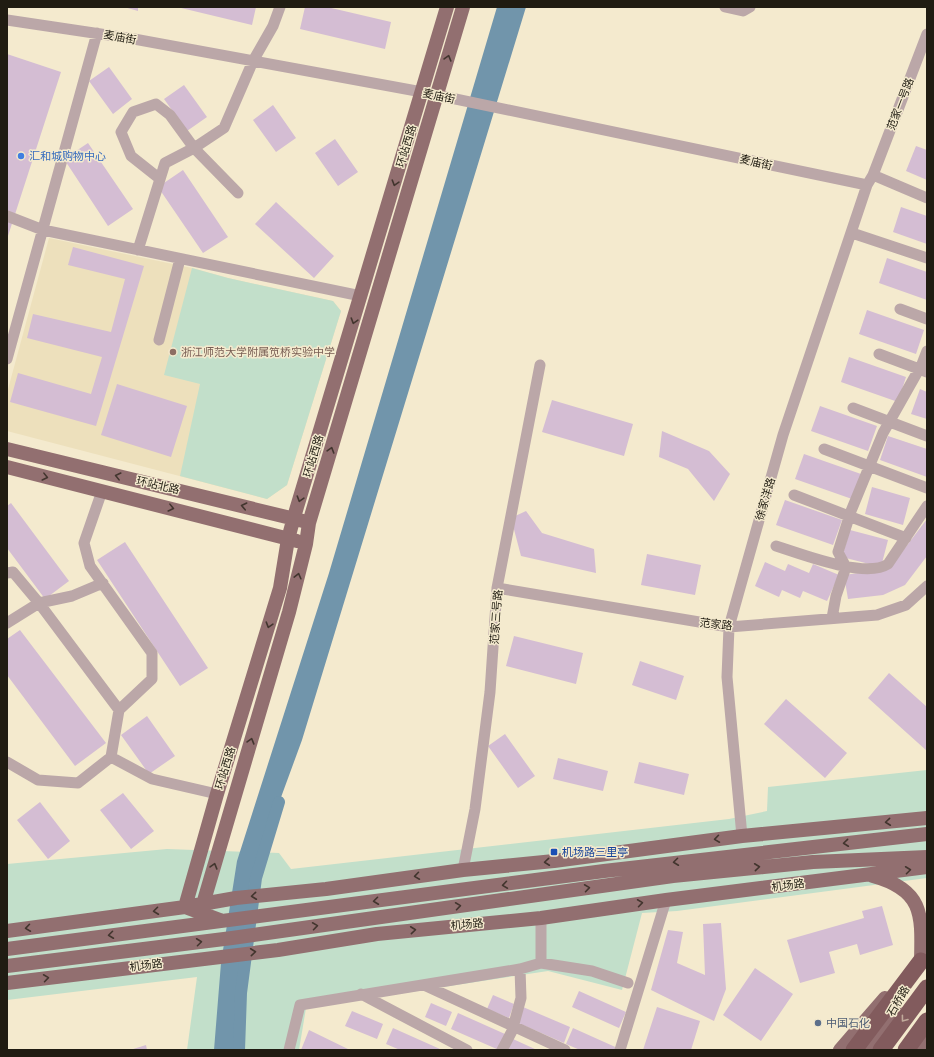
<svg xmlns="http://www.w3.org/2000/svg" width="934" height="1057" font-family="'Source Sans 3','Noto Sans SC',sans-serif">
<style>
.built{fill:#ede0bc}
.green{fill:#c2dfca}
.water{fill:#7195ab}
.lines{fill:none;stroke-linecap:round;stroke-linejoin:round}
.canal{stroke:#7195ab;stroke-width:12}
.building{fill:#d4bdd3}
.minor{stroke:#bba7a8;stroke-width:11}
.major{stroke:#926f70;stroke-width:14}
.highway{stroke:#825b5d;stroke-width:17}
.oneway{stroke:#42352e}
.oneway2{stroke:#c1aa9b}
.shop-dot{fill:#3f7fe0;stroke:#f4eace;stroke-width:1.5}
.education-dot{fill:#8d6e63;stroke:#f4eace;stroke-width:1.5}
.transit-dot{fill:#1a4fb4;stroke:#f4eace;stroke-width:1.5}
.service-dot{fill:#5c6f8a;stroke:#f4eace;stroke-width:1.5}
.labels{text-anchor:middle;stroke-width:3;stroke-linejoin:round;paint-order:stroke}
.street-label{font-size:11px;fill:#201c12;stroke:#f4eace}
.shop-label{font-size:11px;fill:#366cbe;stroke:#f4eace;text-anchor:start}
.education-label{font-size:11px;fill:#785e54;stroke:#f4eace;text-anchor:start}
.transit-label{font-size:11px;fill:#164399;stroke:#f4eace;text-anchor:start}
.service-label{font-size:11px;fill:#4e5e75;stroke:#f4eace;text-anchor:start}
</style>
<rect width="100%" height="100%" fill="#f4eace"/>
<path class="built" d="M49,238l143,30 36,10 105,23 8,10 -54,174 -20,14 -260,-68v-38z"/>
<path class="green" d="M192,268l36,10 105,23 8,10 -54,174 -20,14 -87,-23 20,-92 -36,-9z
M927,770v108l-250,33 -35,2 -20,77 -74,-19 -242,37 -7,42h-112l10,-73 -190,23v-136l160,-15 112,4 12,16 438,-50 38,-8 1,-24z"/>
<path class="water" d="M497,7h29l-224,733 -52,142 -13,168h-23l7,-87 16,-102 92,-288z"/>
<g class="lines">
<path class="canal" d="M239,1050l2,-57 15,-115 23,-76"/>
</g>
<path class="building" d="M124,7h14v4z
M177,7h79l-4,18z
M305,7h22l64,15 -6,27 -85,-20z
M7,54l54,18 -54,167z
M109,67l23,32 -19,15 -24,-33z
M184,85l23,32 -20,14 -23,-32z
M273,105l23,33 -20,14 -23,-32z
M335,139l23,33 -20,14 -23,-33z
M88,143l45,66 -25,17 -44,-67z
M916,146l11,4v30l-21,-9z
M183,170l45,67 -25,16 -45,-66z
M276,202l58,54 -20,22 -59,-54z
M901,207l26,9v28l-34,-12z
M73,247l71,19 -48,160 -86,-24 8,-29 73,21 11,-37 -75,-19 6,-24 78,18 14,-53 -57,-14z
M887,258l40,14v28l-48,-17z
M867,310l57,20 -8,24 -57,-20z
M849,357l57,20 -8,25 -57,-20z
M117,384l70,22 -16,51 -70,-22z
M920,389l7,3v27l-16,-5z
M552,400l81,24 -9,32 -82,-24z
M820,406l57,20 -9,25 -57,-20z
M662,431l47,20 21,23 -16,27 -26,-32 -29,-12z
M888,436l39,13v28l-47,-17z
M804,454l57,20 -9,25 -57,-20z
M872,487l38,11 -7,27 -38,-11z
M785,500l57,20 -9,25 -57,-20z
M11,503l58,78 -24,18 -38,-51v-42z
M526,511l16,22 52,16 2,24 -75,-17 -10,-38z
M927,519v37l-22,29 -22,10 -35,4 -4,-24 45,-6z
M850,530l38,10 -7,27 -39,-10z
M125,542l83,126 -28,18 -83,-126z
M647,554l54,11 -6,30 -54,-10z
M765,562l20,9 3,-7 21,9 4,-9 26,11 -12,26 -24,-10 -3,7 -18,-8 -3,7 -24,-11z
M20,630l86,113 -31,23 -68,-91v-36z
M514,636l69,17 -7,31 -70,-18z
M640,661l44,15 -8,24 -44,-15z
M889,673l38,34v44l-59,-53z
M786,699l61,54 -22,25 -61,-54z
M147,716l28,40 -26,18 -28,-39z
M505,734l30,42 -17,12 -30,-42z
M558,758l50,13 -5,20 -50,-12z
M639,762l50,12 -5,21 -50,-12z
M123,793l31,38 -23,18 -31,-39z
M40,802l30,39 -22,18 -31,-39z
M882,906l11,39 -33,10 -3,-11 -28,8 6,21 -35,10 -13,-43 77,-22 -2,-7z
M721,923l5,66 -12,32 -63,-31 17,-60 15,2 -6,31 28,12 -2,-51z
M755,968l38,26 -32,47 -38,-26z
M579,991l47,21 -7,16 -47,-21z
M493,995l21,9 -5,14 -22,-9z
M431,1003l21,9 -6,14 -21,-9z
M523,1007l47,20 -6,16 -48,-21z
M657,1007l43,14 -9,29h-48z
M352,1011l31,13 -6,15 -32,-13z
M458,1013l47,21 -6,16 -48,-21z
M393,1028l47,21 -1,1h-39l-14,-6z
M573,1028l49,22h-42l-14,-6z
M309,1030l41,20h-49z
M513,1039l24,11h-29z
M146,1045l1,5h-17z"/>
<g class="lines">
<path class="minor" d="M725,7l18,4 7,-4
M7,20l127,19 288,53 445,93
M873,175l54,23
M160,179l-29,-23 -10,-24 12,-20 23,-8 14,11 24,33 44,45
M7,216l36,14 318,66
M852,233l75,25
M138,250l27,-87 29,-15 30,-20 29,-67 20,-35 7,-19
M900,309l27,10
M159,340l21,-81
M879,354l48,18
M7,359l90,-326
M853,408l74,28
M824,449l103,39
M794,495l112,43
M776,546c26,8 89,33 112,18l39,-58
M7,573l6,-1 26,31 80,107
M497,588l232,39 148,-12 29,-10 21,-19
M832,618l4,-22 10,-29 -8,-15 13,-41 32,-78 39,-69 5,-13
M7,623l32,-20 33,-7 31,-13
M111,757l41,22 65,15
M7,762l31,18 40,3 33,-26 8,-47 33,-31v-26l-62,-87 -6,-23 18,-52
M742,836l-15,-159 2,-50 54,-192 84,-250 6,-10 54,-141
M463,870l12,-61 15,-117 7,-104 43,-223
M541,918v45
M424,985l141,65
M361,994l106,56
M289,1050l11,-45 220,-36 21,-6 51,8 36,12
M502,1050l10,-19 9,-33 -1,-29
M620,1050l46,-150"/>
<path class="major" d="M7,449l296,72
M7,467l290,74
M873,876c51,14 49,39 48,85l-7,8
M203,904l86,-292 17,-68 3,-21 154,-516
M220,920l-35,-13 32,-113 63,-206 8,-49 6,-22 153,-510
M7,931l178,-24 51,-9 90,-9 137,-19 91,-9 188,-25 185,-18
M7,949l597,-78 323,-37
M7,966l225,-28 441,-62 140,-14 114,-5
M7,983l271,-33 99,-16 164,-16 125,-18 261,-33
M840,1050l45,-52
M870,1050l25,-45
M919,1050l8,-12"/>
<path class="highway" d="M854,1050l67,-89
M881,1050l46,-62
M906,1050l21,-29"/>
</g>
<defs><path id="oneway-chevron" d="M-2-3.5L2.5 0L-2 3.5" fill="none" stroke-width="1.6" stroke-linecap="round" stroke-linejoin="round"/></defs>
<g class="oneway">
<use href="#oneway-chevron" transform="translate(448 58) rotate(-74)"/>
<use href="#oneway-chevron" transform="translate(395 183) rotate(107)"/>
<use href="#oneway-chevron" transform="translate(354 321) rotate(107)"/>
<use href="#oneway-chevron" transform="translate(331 450) rotate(-73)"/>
<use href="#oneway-chevron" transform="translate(118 476) rotate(-166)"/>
<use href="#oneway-chevron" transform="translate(45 477) rotate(14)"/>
<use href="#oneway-chevron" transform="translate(300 499) rotate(107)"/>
<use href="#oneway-chevron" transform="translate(244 506) rotate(-167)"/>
<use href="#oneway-chevron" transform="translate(171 508) rotate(14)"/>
<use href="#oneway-chevron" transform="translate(298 576) rotate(-76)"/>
<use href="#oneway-chevron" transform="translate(269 625) rotate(107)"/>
<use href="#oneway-chevron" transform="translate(251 741) rotate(-74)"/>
<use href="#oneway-chevron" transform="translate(888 822) rotate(174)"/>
<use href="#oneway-chevron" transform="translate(717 839) rotate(172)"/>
<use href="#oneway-chevron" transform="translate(846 843) rotate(174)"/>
<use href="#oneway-chevron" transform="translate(547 862) rotate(174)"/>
<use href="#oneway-chevron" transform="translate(676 862) rotate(173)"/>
<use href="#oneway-chevron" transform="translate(214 866) rotate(-74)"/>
<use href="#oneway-chevron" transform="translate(757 867) rotate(-6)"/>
<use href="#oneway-chevron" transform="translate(908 870) rotate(-7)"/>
<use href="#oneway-chevron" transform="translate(417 876) rotate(172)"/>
<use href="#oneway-chevron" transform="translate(505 885) rotate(172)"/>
<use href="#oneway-chevron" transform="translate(587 888) rotate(-8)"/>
<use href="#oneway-chevron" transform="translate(254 896) rotate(174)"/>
<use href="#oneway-chevron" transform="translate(376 901) rotate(173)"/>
<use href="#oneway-chevron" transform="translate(640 903) rotate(-8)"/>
<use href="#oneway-chevron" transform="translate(458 906) rotate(-8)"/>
<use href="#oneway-chevron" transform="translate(156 911) rotate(173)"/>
<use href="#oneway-chevron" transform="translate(315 926) rotate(-8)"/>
<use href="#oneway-chevron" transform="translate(28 928) rotate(172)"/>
<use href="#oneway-chevron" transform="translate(413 930) rotate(-6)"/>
<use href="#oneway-chevron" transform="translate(111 935) rotate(173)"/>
<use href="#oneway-chevron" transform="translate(199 942) rotate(-7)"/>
<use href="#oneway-chevron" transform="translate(253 952) rotate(-6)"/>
<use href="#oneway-chevron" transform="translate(46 978) rotate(-8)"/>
</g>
<use class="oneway2" href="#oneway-chevron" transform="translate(904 1019) rotate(127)"/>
<circle class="shop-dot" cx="21" cy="156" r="4"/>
<circle class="education-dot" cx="173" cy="352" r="4"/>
<rect class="transit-dot" x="550" y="848" width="8" height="8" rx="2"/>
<circle class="service-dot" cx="818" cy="1023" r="4"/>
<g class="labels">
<g class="street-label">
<text transform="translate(120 37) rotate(10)" y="4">麦庙街</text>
<text transform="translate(439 96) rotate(12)" y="4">麦庙街</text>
<text transform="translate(900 104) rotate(-69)" y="4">范家一号路</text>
<text transform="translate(406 146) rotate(-73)" y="4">环站西路</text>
<text transform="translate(756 162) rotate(13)" y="4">麦庙街</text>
<text transform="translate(313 456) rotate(-73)" y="4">环站西路</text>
<text transform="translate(158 485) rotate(13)" y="4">环站北路</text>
<text transform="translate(765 499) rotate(-74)" y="4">徐家洋路</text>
<text transform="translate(496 617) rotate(-86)" y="4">范家三号路</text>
<text transform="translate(716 624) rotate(6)" y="4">范家路</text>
<text transform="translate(225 768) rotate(-73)" y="4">环站西路</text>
<text transform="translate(788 885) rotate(-7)" y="4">机场路</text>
<text transform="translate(467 924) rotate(-5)" y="4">机场路</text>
<text transform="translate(146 965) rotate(-7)" y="4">机场路</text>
<text transform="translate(898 1001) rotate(-60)" y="4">石桥路</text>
</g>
<g class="shop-label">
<text x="29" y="160">汇和城购物中心</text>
</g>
<g class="education-label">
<text x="181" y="356">浙江师范大学附属笕桥实验中学</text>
</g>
<g class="transit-label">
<text x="562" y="856">机场路三里亭</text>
</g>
<g class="service-label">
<text x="826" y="1027">中国石化</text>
</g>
</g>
<rect width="934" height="1057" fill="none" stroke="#201c12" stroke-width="16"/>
</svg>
